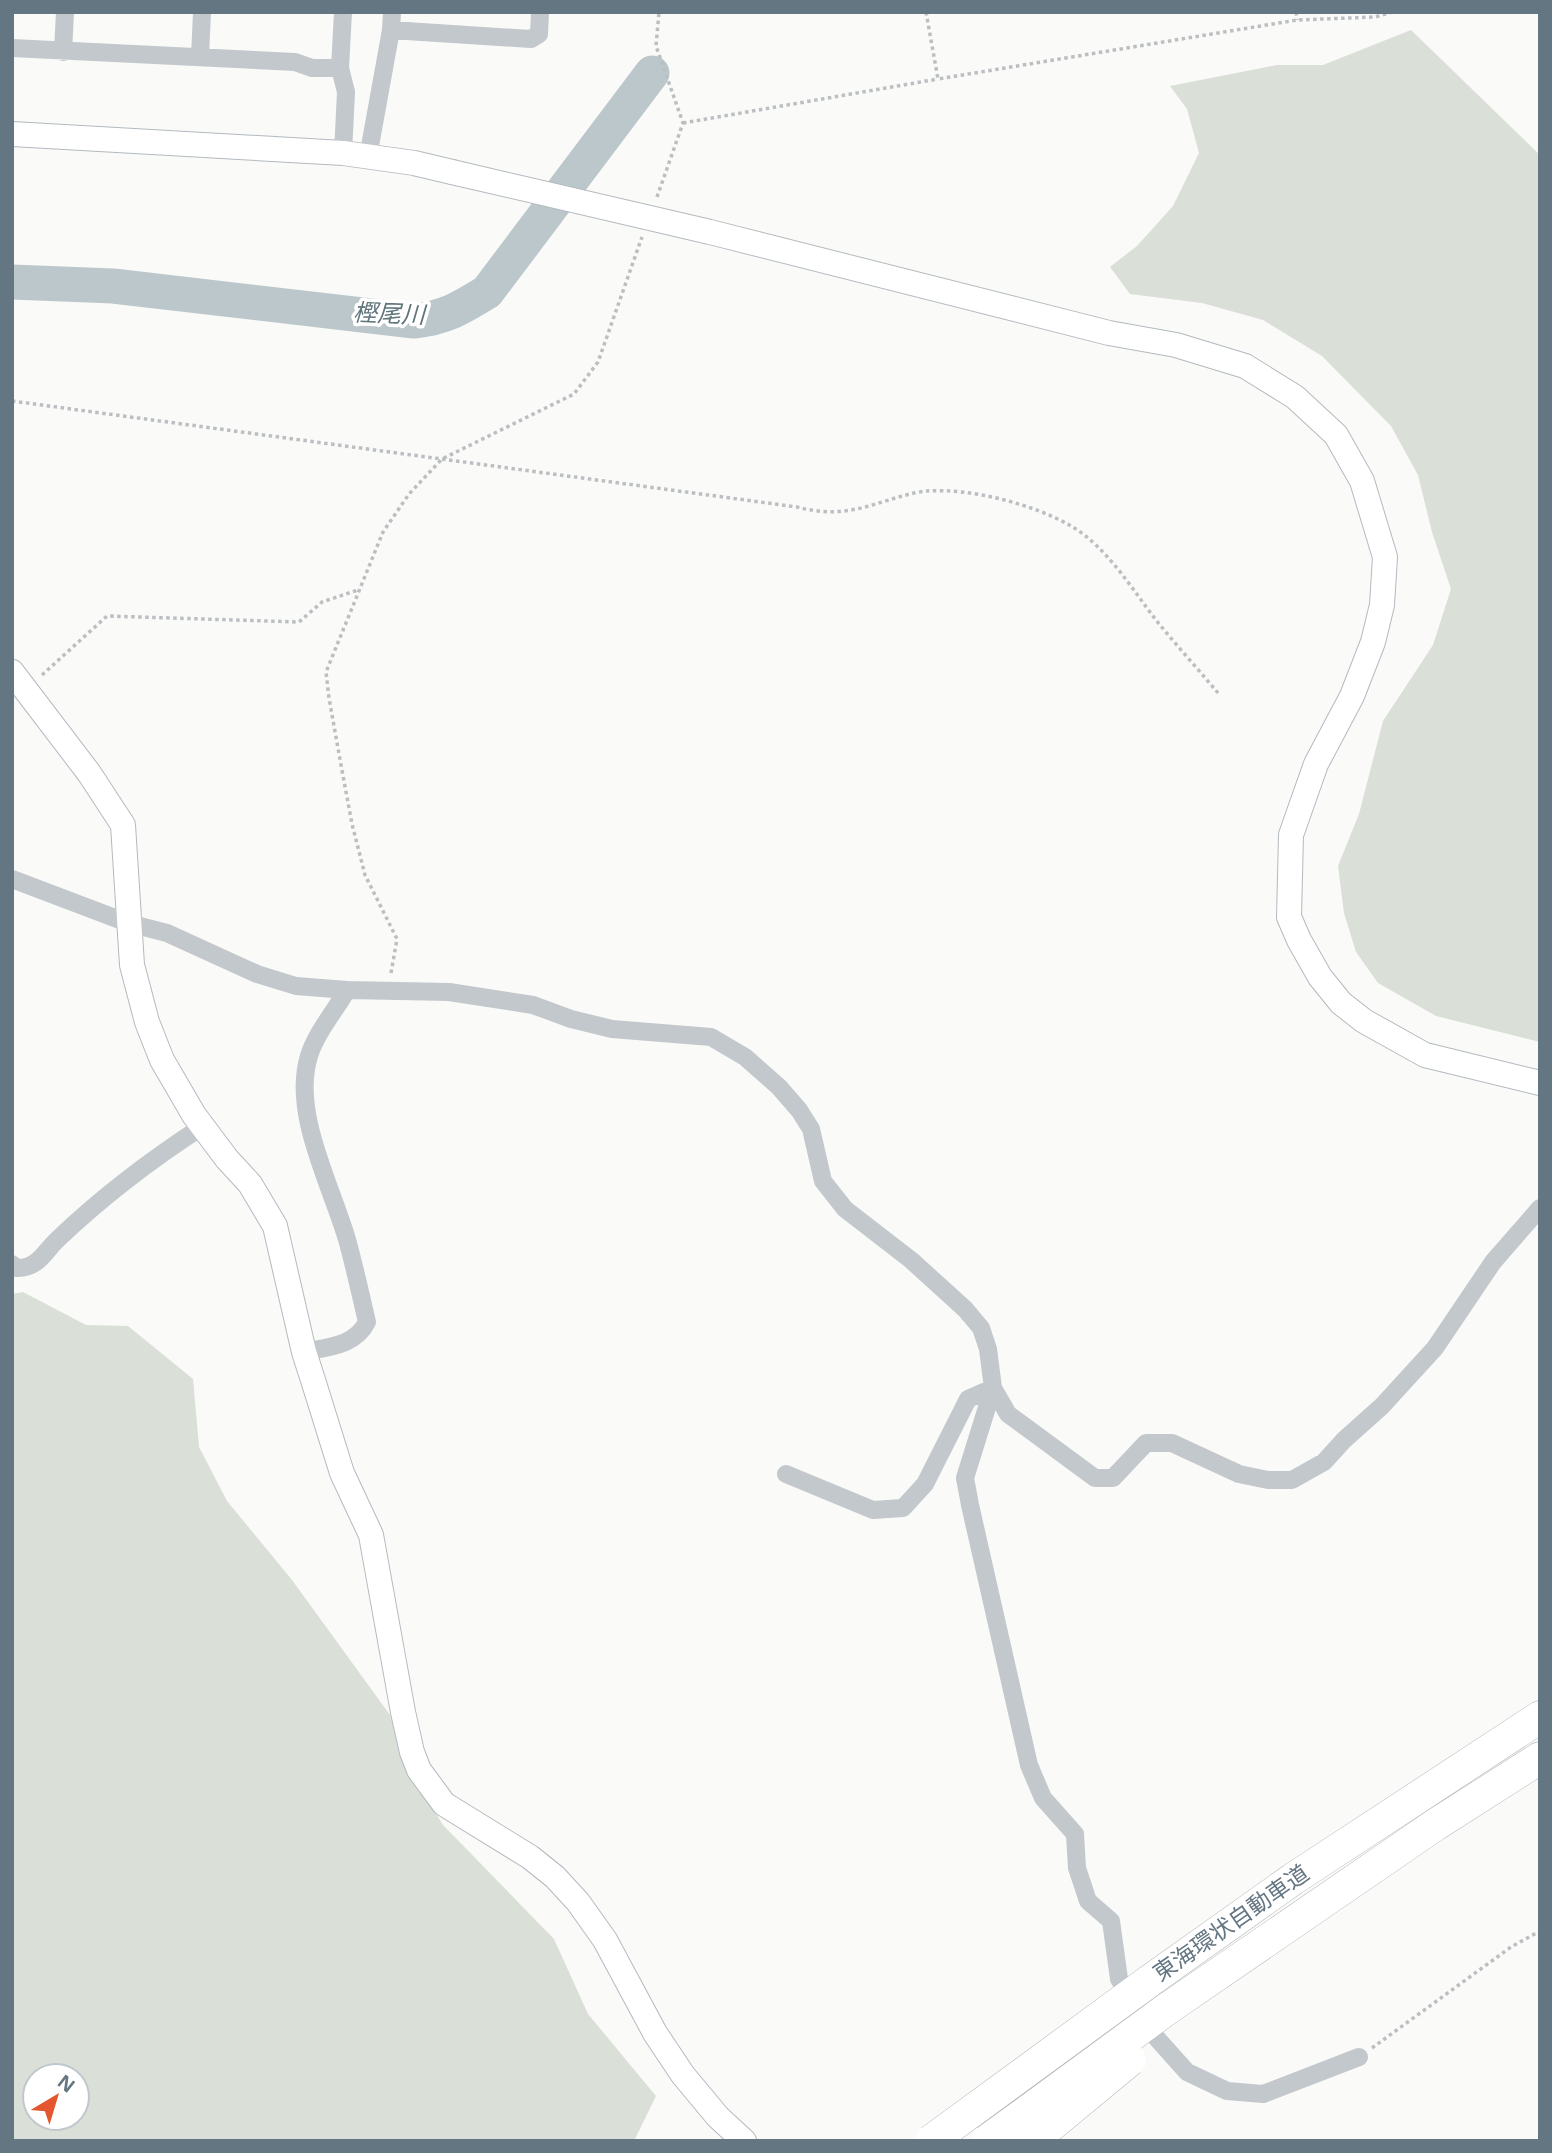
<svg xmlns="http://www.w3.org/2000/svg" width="1552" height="2153" font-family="'Noto Sans','Noto Sans JP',sans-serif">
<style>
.green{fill:#dadfd7;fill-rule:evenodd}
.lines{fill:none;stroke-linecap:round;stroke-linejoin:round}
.river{stroke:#bbc7cb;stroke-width:35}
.secondary-casing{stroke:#b3babf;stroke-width:26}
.highway-casing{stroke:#b4b9bd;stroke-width:33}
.path{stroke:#bbbfc2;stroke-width:3.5;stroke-dasharray:3.5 3.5;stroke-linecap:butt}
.street{stroke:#c3c8cc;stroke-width:18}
.secondary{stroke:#fff;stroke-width:24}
.highway{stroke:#fff;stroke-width:32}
.secondary-bridge-casing{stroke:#b3babf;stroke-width:26;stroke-linecap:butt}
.highway-bridge-casing{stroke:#b4b9bd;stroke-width:33;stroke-linecap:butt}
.secondary-bridge{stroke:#fff;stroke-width:24}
.highway-bridge{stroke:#fff;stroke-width:32}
.labels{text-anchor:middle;stroke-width:7;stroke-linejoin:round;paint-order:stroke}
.street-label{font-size:23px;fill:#657683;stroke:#fff}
.water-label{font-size:24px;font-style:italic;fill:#60757c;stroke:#fff}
</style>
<rect width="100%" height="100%" fill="#fafaf8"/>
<path class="green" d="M1411,30l129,125v887l-104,-26 -58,-33 -22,-31 -12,-39 -6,-47 21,-52 24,-93 50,-76 18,-56 -19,-57 -14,-57 -27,-49 -69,-70 -59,-36 -61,-17 -72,-9 -20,-27 27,-21 36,-40 26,-53 -12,-44 -17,-23 107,-21h46z
M23,1292l63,33 42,1 65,53 6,68 28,54 65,79 98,135 22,60 31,50 111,114 34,75 68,82 -22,45h-622v-847zM35,2076h42v42h-42z"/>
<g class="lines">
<path class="river" d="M12,282l101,4 301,35c31,-3 47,-13 73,-29l165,-219"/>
<defs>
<path id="secondary" d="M12,134l331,19 71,10 38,9
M710,232l399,101 67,12 69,21 50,31 41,38 26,46 23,76 -3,48 -9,37 -21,54 -36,68 -25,71 -2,82 10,23 21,37 21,26 23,18 61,34 115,28
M12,672l77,101 34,52 9,140 15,57 15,38 32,55 33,44 23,25 25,42 29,126 9,28 29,93 29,62 32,177 9,40 7,18 25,34 86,53 25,20 23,25 27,38 50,93 28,42 35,42 26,24"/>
<path id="highway" d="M1148,1982l145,-103 247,-162
M1167,2009l268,-184 105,-67"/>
</defs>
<use href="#secondary" class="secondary-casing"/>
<use href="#highway" class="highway-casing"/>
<path class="path" d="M926,12l12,67 359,-59 78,-3 17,-5
M1296,12l1,8
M683,123l255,-44
M657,197l26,-74 -27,-77 3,-34
M12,401l785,106c15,4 31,6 47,4 28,-3 55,-17 83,-20 44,-3 106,13 144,35 35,20 61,63 85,94 20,25 42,49 62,73
M42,675l65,-59 192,6 23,-20 36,-12
M391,973l6,-34 -32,-64 -13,-51 -11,-59 -12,-67 -3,-26 57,-140 26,-38 33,-35 132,-65 24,-32 44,-125
M1372,2048l139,-101 29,-16"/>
<path class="street" d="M343,12l-3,56 6,24 -3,61
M391,30l140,9 8,-5 1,-22
M12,48l283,14 17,6h28
M63,52l2,-40
M200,57l2,-45
M368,157l23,-127 1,-18
M12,879l116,44 39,10 90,41 39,12 51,4 102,2 84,13 38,14 41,10 99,8 34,20 34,30 20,23 12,19 12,52 22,28 66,51 54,49 16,19 7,21 5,39 -28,90 5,27 59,260 14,33 32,36 2,34 11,33 23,20 8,58 34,55 34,38 40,19 36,3 96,-37
M12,1264l4,4c22,1 28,-16 42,-29 44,-42 94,-80 145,-113
M304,1352c24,-5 51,-6 63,-30 -6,-26 -12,-53 -19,-79 -15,-55 -57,-129 -39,-187 7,-23 26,-45 38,-66
M993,1388l15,26 87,64h18l33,-35h26l67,31 29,6h24l32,-18 20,-22 38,-34 53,-58 58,-86 47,-54
M786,1474l87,36 30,-2 22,-24 43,-85 25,-11"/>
<use href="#secondary" class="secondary"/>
<use href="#highway" class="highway"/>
<defs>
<path id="secondary-bridge" d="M452,172l258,60"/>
<path id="highway-bridge" d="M931,2141l217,-159
M987,2141l180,-132
M1032,2141l98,-81"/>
</defs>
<use href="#secondary-bridge" class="secondary-bridge-casing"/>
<use href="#highway-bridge" class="highway-bridge-casing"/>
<use href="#secondary-bridge" class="secondary-bridge"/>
<use href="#highway-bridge" class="highway-bridge"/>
</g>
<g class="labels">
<g class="street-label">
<text transform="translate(1231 1923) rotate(-35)" y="8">東海環状自動車道</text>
</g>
<g class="water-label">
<text transform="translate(389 314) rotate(2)" y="8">樫尾川</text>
</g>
</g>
<rect width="1552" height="2153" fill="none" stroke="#657683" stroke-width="28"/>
<g transform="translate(56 2097) rotate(38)"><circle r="33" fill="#ffffff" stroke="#c1c8cd" stroke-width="2"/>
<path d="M0-5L12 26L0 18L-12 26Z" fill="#e4572e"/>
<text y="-10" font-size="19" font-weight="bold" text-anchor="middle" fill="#657683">N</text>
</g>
</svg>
